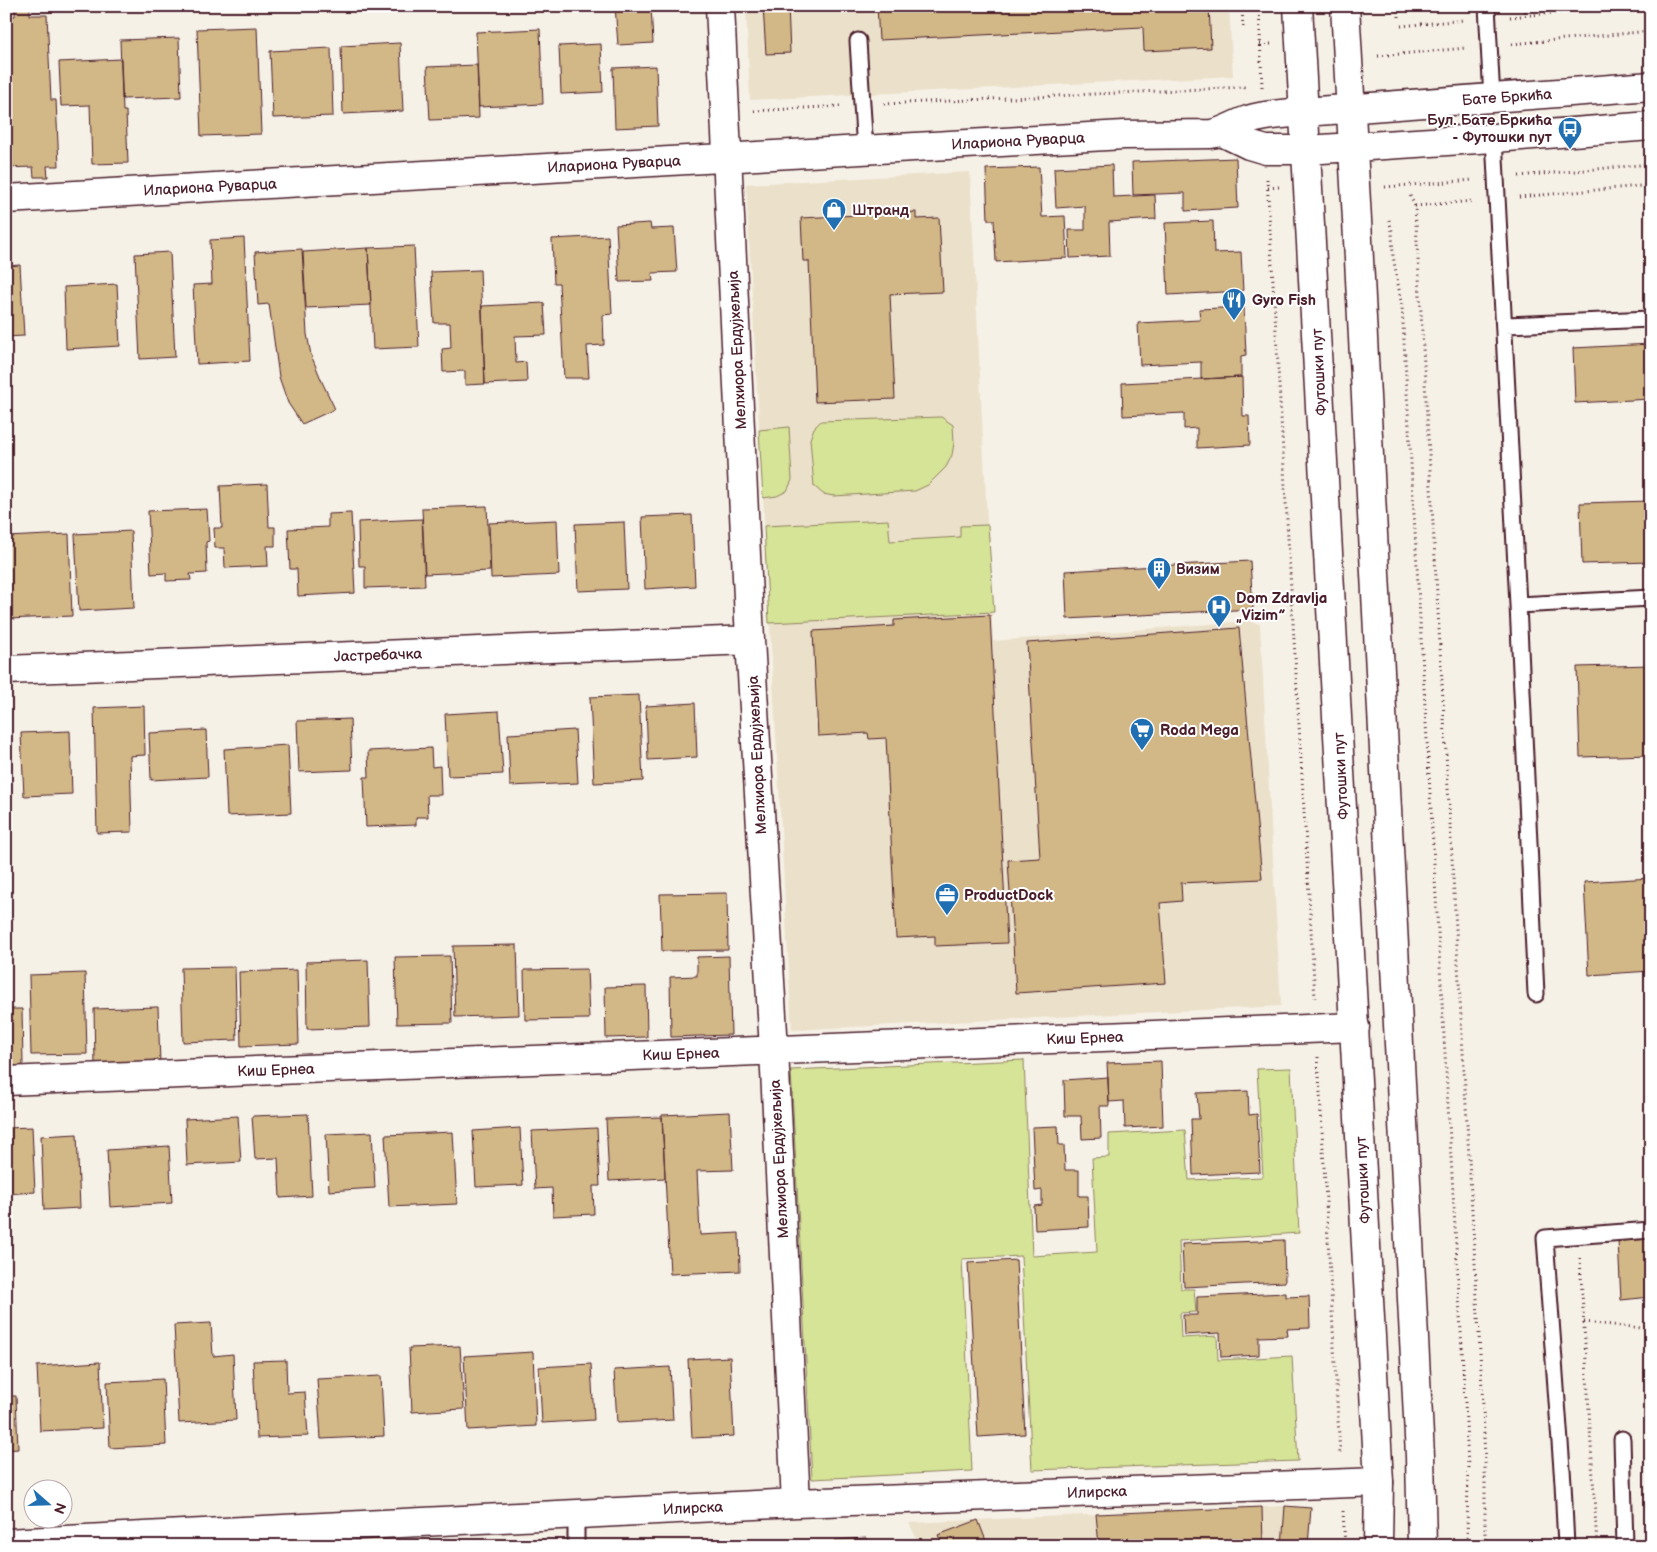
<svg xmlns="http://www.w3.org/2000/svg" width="1657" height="1552" font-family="'Balsamiq Sans',sans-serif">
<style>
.built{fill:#ebe0ca}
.green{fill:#d6e497;stroke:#908261}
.building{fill:#d2b787;stroke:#4a1f2b}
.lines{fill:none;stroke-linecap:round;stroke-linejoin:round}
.lane-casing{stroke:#4a1f2b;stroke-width:19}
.street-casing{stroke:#4a1f2b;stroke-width:31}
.secondary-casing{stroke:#4a1f2b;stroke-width:31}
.path{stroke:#4a1f2b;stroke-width:3;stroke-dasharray:1 4;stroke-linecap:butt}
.lane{stroke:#fff;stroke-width:15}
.street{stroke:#fff;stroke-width:28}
.secondary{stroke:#fff;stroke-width:28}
.labels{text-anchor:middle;stroke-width:4;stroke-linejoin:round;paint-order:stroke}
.street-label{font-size:15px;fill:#4a1f2b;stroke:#fff}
.poi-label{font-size:15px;font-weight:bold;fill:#4a1f2b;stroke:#fff;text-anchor:start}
</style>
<rect width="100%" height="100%" fill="#f6f1e7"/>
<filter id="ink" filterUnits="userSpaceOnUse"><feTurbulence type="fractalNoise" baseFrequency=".02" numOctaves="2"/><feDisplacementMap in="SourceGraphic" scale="10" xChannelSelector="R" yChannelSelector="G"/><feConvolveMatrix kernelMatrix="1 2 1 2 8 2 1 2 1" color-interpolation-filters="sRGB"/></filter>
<g filter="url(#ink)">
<path class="built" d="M746,6h483l4,70 -483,24z
M970,172l23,469 255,-20 12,3 21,382 -489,24 -46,-846z
M1285,1506l26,2 -3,38h-388l-11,-23z"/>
<path class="green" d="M941,417l12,8 1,18 -2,12 -6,12 -18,18 -13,6 -81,5 -11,-2 -9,-8 -4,-47 4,-11 7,-7z
M789,427l3,53 -5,11 -10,5 -14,2 -4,-68z
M888,520l2,21 70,-4v-11l28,-1 6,87 -225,11 -5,-97z
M1024,1060l8,196 65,-4 -5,-94 17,-1v-23l76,-4 4,50 74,-3 -6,-108 34,-1 8,165 -120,8 2,48h13l2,23 -16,1 1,25 36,-2 1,24 74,-4 6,105 -266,9 -11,-214 -59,3 10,212 -160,8 -21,-409z"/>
<path class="building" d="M15,6h15v9h17l4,85h5l3,66h-12l1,11h-14l-1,-10 -27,1v-152h9z
M615,6h36l2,37 -35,2z
M763,6h25l2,47 -24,1z
M877,6h332l2,42 -67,3 -1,-24 -264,13z
M257,27l4,107 -60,2 -4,-107z
M540,29l3,75 -64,3 -3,-75z
M179,38l2,59 -59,2 -2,-59z
M400,43l3,68 -60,3 -2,-68z
M601,44l2,48 -42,2 -2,-48z
M331,48l2,68 -60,2 -3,-67z
M121,59l2,52h3l2,52 -36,1 -2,-59 -29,1 -2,-44z
M477,65l2,53 -49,2 -3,-53z
M656,66l2,60 -43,2 -2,-60z
M1236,158l2,50 -53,3v-18l-52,2 -1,-33z
M1112,165l1,32 42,-2 1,24 -47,3 1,34 -40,2 -1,-28h16v-24l-29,2 -2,-40z
M1039,167l3,50 23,-1 2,42 -71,4 -2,-42h-6l-2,-51z
M916,212v7l23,-1 4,74 -53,2 5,105 -80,3 -6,-141h-6l-2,-43z
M1213,221l1,32 27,-1 2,39 -75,4 -3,-72z
M650,223l1,6 23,-1 3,44 -25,1 1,8 -34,1 -3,-57z
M608,236l4,78 -9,1 1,30 -17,1 2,32h-25l-5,-95h-5l-2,-44z
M244,238l6,123 -53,3 -4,-79 19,-1 -2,-44z
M414,246l5,101 -46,2 -5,-101z
M368,248l3,57 -65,3 -3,-56z
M302,249l5,85 4,21 12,29 12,25 -33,15 -14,-21 -9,-26 -10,-73 -11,1 -3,-53z
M170,252l5,105 -35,2 -5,-105z
M20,265l4,71 -18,1v-71z
M480,270l5,114 -20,1v-14l-22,1 -1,-23 9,-1 -1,-25h-16l-3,-51z
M117,284l3,62 -54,3 -2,-62z
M544,303l2,32 -31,1 1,27 10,-1 1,20 -42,2 -3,-78z
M1244,307l2,48 -5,1v21l-40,2v-17l-61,3 -2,-42 62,-3 -1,-11z
M1651,344v55l-76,4 -2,-55z
M1242,377l1,39h6l1,29 -53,3v-20l-13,1v-16l-61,3 -1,-33z
M267,484l2,43h6v19h-8l1,20 -43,2 -1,-20h-9l-1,-20h8l-2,-42z
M1651,501v61l-69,2 -2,-61z
M487,506l3,65 -65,3 -3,-66z
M207,509l2,32 -3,1 1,31 -17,1 1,6 -25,1v-8l-15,1 -3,-63z
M351,513l4,80 -57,3 -1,-27h-7l-2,-40 40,-2v-13z
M692,515l3,71 -50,3 -3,-72z
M422,519l3,67 -60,2v-22h-6l-1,-44z
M557,520l2,55 -68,3 -2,-55z
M624,522l3,67 -49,2 -3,-67z
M131,531l3,77 -55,3 -4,-77z
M69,534l3,82 -63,3 -3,-82z
M1250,561l3,48 -186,10 -2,-48z
M990,615l17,328 -72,3v-10l-39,2 -10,-200 -17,1 -1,-6 -50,3 -5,-105 81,-5v-6z
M1239,628l23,251 -81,4 1,18 -22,2 6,80 -150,10 -8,-133 32,-2 -13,-215z
M1651,665v90l-71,2 -3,-90z
M639,695l4,86 -49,2 -4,-86z
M695,703l2,54 -49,3 -2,-54z
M144,706l1,49 -15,1 2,76 -35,1 -3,-125z
M499,711l4,63 -55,2 -3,-62z
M350,719l2,51 -53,2 -2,-51z
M206,730l2,47 -57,3 -2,-47z
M575,730l3,53 -68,3 -2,-52z
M70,731l2,63 -48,2 -3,-63z
M288,745l3,68 -64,3 -3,-67z
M431,748l1,19 8,-1 1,29h-14l1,22h-12v8l-50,2 -2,-50h5l-1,-26z
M1651,878v93l-62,4 -5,-93z
M727,893l1,57 -66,1 -2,-57z
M517,945l2,70 -64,2 -2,-71z
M450,956l2,67 -55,1 -2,-67z
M729,956l2,79 -60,2 -1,-60 27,-1v-19z
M368,960l2,67 -63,2 -1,-67z
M235,967l2,73 -54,2 -2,-74z
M587,969l2,50 -64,1 -1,-50z
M297,970l2,74 -58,2 -2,-74z
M85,973l2,81 -56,1 -2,-80z
M646,986l1,51 -41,1 -1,-51z
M158,1007l2,56 -65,2 -1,-56z
M6,1009h16l1,57h-17z
M1161,1061l2,65 -38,2 -1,-27 -15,1 -2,-39z
M1108,1077l1,29h-9l1,32 -19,1 -1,-23h-16l-1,-36z
M1248,1091l1,24 8,-1 3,58 -67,3 -2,-56h8l-2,-26z
M730,1112l3,58 -36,1 3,64 39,-2 1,38 -70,3 -8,-159z
M308,1114l4,82 -32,2 -2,-40 -23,1 -3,-43z
M238,1116l3,46 -54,3 -2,-46z
M662,1117l3,61 -56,3 -3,-62z
M1058,1126l1,19h5l1,25h14v26h9l1,31 -54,3 -1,-24 8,-1v-15l-7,1 -3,-64z
M32,1127l3,65 -29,2v-66z
M520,1128l3,57 -47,2 -3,-56z
M597,1128l3,58h-7l1,28 -41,2 -1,-28 -17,1 -3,-58z
M372,1132l3,56 -46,3 -3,-57z
M453,1132l4,72 -68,3 -4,-72z
M77,1134l3,74 -36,2 -3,-74z
M169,1146l3,57 -62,4 -3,-57z
M1651,1239v58l-30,3 -3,-59z
M1284,1240l1,42 -101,5 -2,-43z
M1016,1260l9,174 -47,3 -10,-174z
M1286,1293v4l23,-1 1,32 -23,1 1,7 -29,1v18l-38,2 -1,-24 -36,2 -1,-20h14v-18z
M211,1323l2,33 20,-2 3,66 -57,3 -5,-98z
M460,1346l4,63 -52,3 -3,-64z
M533,1352l3,74 -68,4 -4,-74z
M730,1357l4,79 -42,2 -4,-79z
M286,1360l1,33 18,-1 3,44 -51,2 -4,-77z
M100,1362l3,66 -63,3 -3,-65z
M591,1364l3,56 -52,3 -3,-56z
M670,1367l3,53 -56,3 -3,-53z
M381,1376l3,60 -63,3 -4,-60z
M163,1379l3,66 -56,3 -3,-66z
M6,1396h10l2,53 -12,1z
M1285,1506l26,2 -3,38h-26z
M1262,1507l1,39h-164l-3,-32z
M978,1520l10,26h-45l-5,-11z
M866,1538l3,8h-31l-3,-6z
M906,1541l3,5h-27l-2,-4z"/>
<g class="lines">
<defs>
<path id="lane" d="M1487,6l5,93
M858,41l7,110
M1494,138l24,467 133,-7
M1505,325l146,-6
M1518,605l18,389
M1622,1439l3,107
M576,1546v-32
M1566,1546l-3,-63 -18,-245 106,-8"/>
<path id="street" d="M720,6l30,634 24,410 22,453
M1222,132l27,13 17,5h40
M6,199l1118,-64 87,-1c14,-2 24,-10 37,-14 18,-6 37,-6 56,-8
M6,670l744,-30
M6,1081l1349,-54
M6,1543l790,-40 583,-21"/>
<path id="secondary" d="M1298,6l81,1476 -1,64
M1345,6l12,214 63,1236 2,90
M1304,112l347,-26
M1306,150l188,-12 157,-12"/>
</defs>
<use href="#lane" class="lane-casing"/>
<use href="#street" class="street-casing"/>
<use href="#secondary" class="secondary-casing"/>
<path class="path" d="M1242,6l1,21
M1259,6l3,81
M1399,6v11
M1525,6l1,9
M1510,17l116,-11
M1401,26l63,-6
M1260,44h12
M1512,44l139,-13
M1378,56l88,-8
M884,104l361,-17
M754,111l86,-5
M1519,176l132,-12
M1267,179l48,819
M1385,187l88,-7
M1268,188l11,-1
M1410,196l5,10 68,1199 2,58v83
M1519,197l132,-12
M1415,206l58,-5
M1389,220l3,11 1,25 9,50 63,1095 3,65 -1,80
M1318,1057l22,398
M1580,1258l17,288
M1584,1322l67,7
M1343,1511l2,35"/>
<use href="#lane" class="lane"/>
<use href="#street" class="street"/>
<use href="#secondary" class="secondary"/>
</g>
</g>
<defs>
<symbol id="bus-pin" viewBox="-11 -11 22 30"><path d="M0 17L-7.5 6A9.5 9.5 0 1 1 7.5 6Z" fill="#1f6fb2" stroke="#fff"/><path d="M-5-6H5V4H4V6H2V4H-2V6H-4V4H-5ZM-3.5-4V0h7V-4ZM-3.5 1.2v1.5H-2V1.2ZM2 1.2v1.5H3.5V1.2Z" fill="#fff"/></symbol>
<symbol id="shop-pin" viewBox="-11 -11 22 30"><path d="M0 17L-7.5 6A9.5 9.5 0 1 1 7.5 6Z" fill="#1f6fb2" stroke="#fff"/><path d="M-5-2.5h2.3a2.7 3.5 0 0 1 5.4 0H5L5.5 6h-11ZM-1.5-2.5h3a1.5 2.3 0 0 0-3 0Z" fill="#fff"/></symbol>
<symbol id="restaurant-pin" viewBox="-11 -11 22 30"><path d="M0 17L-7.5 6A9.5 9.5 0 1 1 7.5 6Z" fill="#1f6fb2" stroke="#fff"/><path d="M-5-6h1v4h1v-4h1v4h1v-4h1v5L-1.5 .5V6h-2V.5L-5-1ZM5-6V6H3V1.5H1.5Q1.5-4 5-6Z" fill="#fff"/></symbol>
<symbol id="building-pin" viewBox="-11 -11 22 30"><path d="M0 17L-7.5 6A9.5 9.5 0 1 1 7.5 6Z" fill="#1f6fb2" stroke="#fff"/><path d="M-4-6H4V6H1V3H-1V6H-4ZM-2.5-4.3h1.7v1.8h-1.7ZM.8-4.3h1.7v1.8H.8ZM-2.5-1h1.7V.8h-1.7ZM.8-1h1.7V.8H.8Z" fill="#fff"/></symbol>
<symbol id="hospital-pin" viewBox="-11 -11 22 30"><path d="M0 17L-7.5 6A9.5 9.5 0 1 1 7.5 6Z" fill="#1f6fb2" stroke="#fff"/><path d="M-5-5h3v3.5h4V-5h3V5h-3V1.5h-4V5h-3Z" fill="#fff"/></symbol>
<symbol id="supermarket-pin" viewBox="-11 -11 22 30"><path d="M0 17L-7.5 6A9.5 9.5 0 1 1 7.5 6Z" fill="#1f6fb2" stroke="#fff"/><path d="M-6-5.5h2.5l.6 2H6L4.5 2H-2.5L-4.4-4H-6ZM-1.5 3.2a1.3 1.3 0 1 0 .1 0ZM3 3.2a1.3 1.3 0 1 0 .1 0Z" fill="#fff"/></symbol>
<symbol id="office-pin" viewBox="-11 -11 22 30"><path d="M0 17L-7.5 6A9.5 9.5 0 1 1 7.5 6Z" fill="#1f6fb2" stroke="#fff"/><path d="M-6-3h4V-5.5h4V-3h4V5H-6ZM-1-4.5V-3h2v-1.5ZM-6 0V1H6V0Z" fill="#fff"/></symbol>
</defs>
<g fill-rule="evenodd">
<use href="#bus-pin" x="1556" y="115" width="28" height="38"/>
<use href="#shop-pin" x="820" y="196" width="28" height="38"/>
<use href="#restaurant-pin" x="1220" y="286" width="28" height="38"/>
<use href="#building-pin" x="1145" y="555" width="28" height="38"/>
<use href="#hospital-pin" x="1205" y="593" width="28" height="38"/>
<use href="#supermarket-pin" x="1128" y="716" width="28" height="38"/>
<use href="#office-pin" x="933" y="881" width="28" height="38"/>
</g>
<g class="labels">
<g class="street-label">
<text transform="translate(1507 97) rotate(-4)" y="5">Бате Бркића</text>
<text transform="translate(1018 141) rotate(-3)" y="5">Илариона Руварца</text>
<text transform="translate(614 164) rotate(-3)" y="5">Илариона Руварца</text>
<text transform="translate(210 187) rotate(-3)" y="5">Илариона Руварца</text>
<text transform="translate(737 350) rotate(-93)" y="5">Мелхиора Ердујхељија</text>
<text transform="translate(1319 372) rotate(-93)" y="5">Футошки пут</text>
<text transform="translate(378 655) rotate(-2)" y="5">Јастребачка</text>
<text transform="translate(757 755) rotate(-93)" y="5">Мелхиора Ердујхељија</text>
<text transform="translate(1341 776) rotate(-93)" y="5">Футошки пут</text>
<text transform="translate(1085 1038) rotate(-2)" y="5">Киш Ернеа</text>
<text transform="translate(681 1054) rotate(-2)" y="5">Киш Ернеа</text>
<text transform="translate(276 1070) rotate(-2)" y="5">Киш Ернеа</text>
<text transform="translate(779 1159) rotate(-93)" y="5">Мелхиора Ердујхељија</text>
<text transform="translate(1363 1180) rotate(-93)" y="5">Футошки пут</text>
<text transform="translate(1097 1492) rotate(-2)" y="5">Илирска</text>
<text transform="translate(693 1508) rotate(-3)" y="5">Илирска</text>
</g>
<g class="poi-label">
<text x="1552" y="125" text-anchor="end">Бул. Бате Бркића<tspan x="1552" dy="17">- Футошки пут</tspan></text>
<text x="852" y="215">Штранд</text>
<text x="1252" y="305">Gyro Fish</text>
<text x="1176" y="574">Визим</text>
<text x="1236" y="603">Dom Zdravlja<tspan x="1236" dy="17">„Vizim”</tspan></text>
<text x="1160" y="735">Roda Mega</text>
<text x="964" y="900">ProductDock</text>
</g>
</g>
<rect width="1657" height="1552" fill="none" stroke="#fff" stroke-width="25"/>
<rect x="12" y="12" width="1632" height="1527" fill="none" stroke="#4a1f2b" stroke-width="2" filter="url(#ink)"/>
<g transform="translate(48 1504) rotate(110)"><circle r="24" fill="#ffffff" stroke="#b7a5aa"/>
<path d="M0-4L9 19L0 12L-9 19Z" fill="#1f6fb2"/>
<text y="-8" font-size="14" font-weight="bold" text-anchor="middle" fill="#4a1f2b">N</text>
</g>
</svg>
